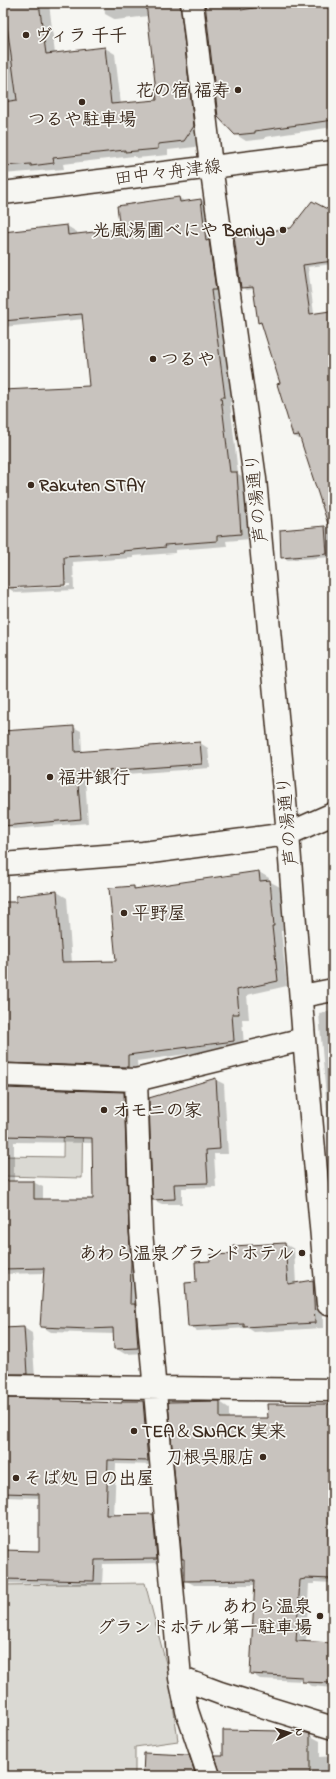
<svg xmlns="http://www.w3.org/2000/svg" width="336" height="1779" font-family="'Indie Flower','Klee One',sans-serif">
<style>
.green{fill:#dad9d3;stroke:#8a8278}
.shadow{fill:#0003;fill-rule:evenodd}
.building{fill:#c8c3be;stroke:#3b2a1e}
.lines{fill:none;stroke-linecap:round;stroke-linejoin:round}
.minor-casing{stroke:#3b2a1e;stroke-width:25}
.minor{stroke:#f6f6f2;stroke-width:22}
.poi-dot{fill:#3b2a1e;stroke:#f6f6f2;stroke-width:1.5}
.labels{text-anchor:middle;stroke-width:3.5;stroke-linejoin:round;paint-order:stroke}
.poi-label{font-size:18px;font-weight:bold;fill:#3b2a1e;stroke:#f6f6f2;text-anchor:start}
.street-label{font-size:18px;fill:#3b2a1e;stroke:#f6f6f2}
</style>
<rect width="100%" height="100%" fill="#f6f6f2"/>
<filter id="ink" filterUnits="userSpaceOnUse"><feTurbulence type="fractalNoise" baseFrequency=".025" numOctaves="2"/><feDisplacementMap in="SourceGraphic" scale="8" xChannelSelector="R" yChannelSelector="G"/><feConvolveMatrix kernelMatrix="1 2 1 2 8 2 1 2 1" color-interpolation-filters="sRGB"/></filter>
<g filter="url(#ink)">
<path class="green" d="M64,1091h19l-1,87 -79,-2v-20l60,1z
M145,1583l24,92 9,66 -43,6v29h-132v-191z"/>
<path class="shadow" d="M3,3h46l6,51 50,-6 10,6 6,51 37,-4 -10,-85 -32,4 -11,-6 -1,-11h87l13,129 -9,15 -27,3v5l-31,3 -3,-2 -71,8 1,5 -61,5z
M206,3h127v124l-68,10v2l-19,2 -11,-7z
M179,198l8,4 14,-2 10,6 23,196h-4l8,72 8,4 4,61 -24,2 1,5 -52,4v3l-42,3v2l-60,4 1,28 -58,3 -13,-8v-194l87,-4 -6,-68 -81,8v-94l64,-7 10,6v3l44,-5zM70,584v2l-56,3v-2z
M324,208h9v56l-25,3 6,47 15,-2 4,2v243l-45,3 -6,-3 -1,-26 49,-4 -29,-89 -2,1 -5,-3 -13,-53 -18,-58 -4,-2 -5,-34 -7,1 -5,-3 49,-59z
M73,727l8,4 1,21 118,-9 8,5 2,20 -125,9 3,46 -75,6 -10,-5v-92z
M259,872l10,6v3l11,6 3,44h-2l6,55 -40,9 2,24h-7l2,27 -107,15 1,11 -135,1v-170h14l40,-11 10,6 5,65 45,-1 16,-75 5,3z
M333,1011v172l-14,-170z
M216,1080l8,4 4,70h-14l2,33 -34,1v16h-20l-9,-4z
M3,1089l121,4 10,6 14,254 -23,1 -10,-6 -1,-14 -63,-2 -10,-6 4,-53 -42,1zM14,1142l79,1 1,57h-51v-13l-10,-5h-19z
M285,1244l9,5 2,35 17,-3 9,5 1,42 -69,4 -6,-4 -51,3 -8,-5 8,-43 14,-21 24,-7z
M24,1328l8,5 3,45 -32,4v-53z
M3,1400l120,4 20,-2 8,5 5,58 -40,-1 -2,52 39,-1 8,5 4,43 -62,1 -1,21 -99,-2v-32l37,1v-54l-37,-1z
M220,1402l9,6v11h40l64,-14v178l-19,-1v2h-5l-3,58 27,2v44l-21,-2 -9,-5 -43,-2 -9,-6 5,-88h-62l-9,-5z
M309,1735l11,6v16l13,-1v20h-111l2,-19z
M188,1756l11,6 5,14h-60z"/>
<path class="building" d="M4,3h35l7,51 59,-7 6,57 46,-4 -11,-97h34l14,123 -10,15 -26,3v5l-33,3v-2l-72,8 1,5 -23,3v-2l-28,2v-64l14,-2z
M205,3h35l1,7 47,-7h45v117l-78,11v2l-20,2 -17,-18z
M179,197l1,5 21,-3 5,42 3,-1 7,50h-5l14,107h-4l9,75h7l4,62 -24,2v5l-52,4 1,2 -43,4 1,2 -60,4 1,28 -60,3 -1,-8h-1v-190l86,-4 -7,-72 -79,7v-89l64,-7 1,10 52,-6 -3,-23z
M312,201l21,11v49l-30,4 7,49 20,-3 3,26v187h-5l-29,-89 -6,1 -16,-52 3,-1 -19,-61 -3,1 -5,-36 -12,1 -7,-52 57,-8z
M325,526l2,28 -46,4 -1,-28z
M74,726l1,26 125,-10 2,22 -125,9 4,46 -78,7v-95z
M259,871l1,10 10,-1 4,46h-2l6,55 -41,9 2,24h-7l2,27 -106,14v12l-125,-4v-161h13v-6l41,-5 5,71 54,-1 -7,-73 25,-2v3z
M216,1078l4,71 -14,1 2,33 -34,1 1,15 -23,1 -3,-102z
M3,1088l121,4 5,139 2,32 -1,41h5l3,44 -24,1 -1,-21 -24,1 -49,-2 4,-59 -41,1v-88h31v18h59l-1,-61 -89,-2z
M285,1243l3,41 25,-4 2,43 -71,4v-3l-56,3 -3,-44 11,-1 -1,-20 15,-1v-6l24,-1 -1,-8z
M24,1327l3,47h-24v-46z
M3,1398l53,1h6v2l60,2v-2h21l5,60 -40,-1 -2,55 47,-1 4,45 -62,1 -1,21 -91,-2v-29l36,1v-57l-36,-1z
M220,1401v17h48l-1,-14h66v175l-28,-1v1l-5,1 -4,61 37,2 -1,40 -30,-1v-5l-52,-3 5,-94 -71,1v-22h-2l-14,-157z
M223,1730l60,1 20,1 7,2v42h-89l-6,-20h8z
M144,1753l45,2 7,21h-53z"/>
<g class="lines">
<defs>
<path id="minor" d="M192,3l19,163 44,313 33,355 16,205 24,265 5,1
M3,193l330,-41
M3,864l140,-11 145,-19 45,-20
M302,996l31,-6
M3,1075l133,5 168,-41
M136,1080l5,151 39,447 7,33 22,65
M3,1386l330,4
M180,1678l40,15 113,35"/>
</defs>
<use href="#minor" class="minor-casing"/>
<use href="#minor" class="minor"/>
</g>
</g>
<g class="poi-dot">
<circle cx="26" cy="35" r="4"/>
<circle cx="238" cy="90" r="4"/>
<circle cx="82" cy="102" r="4"/>
<circle cx="283" cy="230" r="4"/>
<circle cx="153" cy="359" r="4"/>
<circle cx="31" cy="485" r="4"/>
<circle cx="50" cy="777" r="4"/>
<circle cx="124" cy="913" r="4"/>
<circle cx="104" cy="1110" r="4"/>
<circle cx="302" cy="1253" r="4"/>
<circle cx="134" cy="1431" r="4"/>
<circle cx="263" cy="1457" r="4"/>
<circle cx="16" cy="1478" r="4"/>
<circle cx="320" cy="1616" r="4"/>
</g>
<g class="labels">
<g class="poi-label">
<text x="34" y="41">ヴィラ 千千</text>
<text x="230" y="96" text-anchor="end">花の宿 福寿</text>
<text x="82" y="125" text-anchor="middle">つるや駐車場</text>
<text x="275" y="236" text-anchor="end">光風湯圃べにや Beniya</text>
<text x="161" y="365">つるや</text>
<text x="39" y="491">Rakuten STAY</text>
<text x="58" y="783">福井銀行</text>
<text x="132" y="919">平野屋</text>
<text x="112" y="1116">オモニの家</text>
<text x="294" y="1259" text-anchor="end">あわら温泉グランドホテル</text>
<text x="142" y="1437">TEA＆SNACK 実来</text>
<text x="255" y="1463" text-anchor="end">刀根呉服店</text>
<text x="24" y="1484">そば処 日の出屋</text>
<text x="312" y="1612" text-anchor="end">あわら温泉<tspan x="312" dy="21">グランドホテル第一駐車場</tspan></text>
</g>
<g class="street-label">
<text transform="translate(168 172) rotate(-7)" y="6">田中々舟津線</text>
<text transform="translate(256 498) rotate(-96)" y="6">芦の湯通り</text>
<text transform="translate(287 821) rotate(-95)" y="6">芦の湯通り</text>
</g>
</g>
<rect width="336" height="1779" fill="none" stroke="#f6f6f2" stroke-width="16"/>
<rect x="8" y="8" width="320" height="1763" fill="none" stroke="#3b2a1e" stroke-width="1.5" filter="url(#ink)"/>
<g transform="translate(290 1733) rotate(85)" stroke="#f6f6f2" stroke-width="3" paint-order="stroke">
<path d="M0-3L7 15L0 10L-7 15Z" fill="#3b2a1e"/>
<text y="-6" font-size="11" font-weight="bold" text-anchor="middle" fill="#3b2a1e">N</text>
</g>
</svg>
